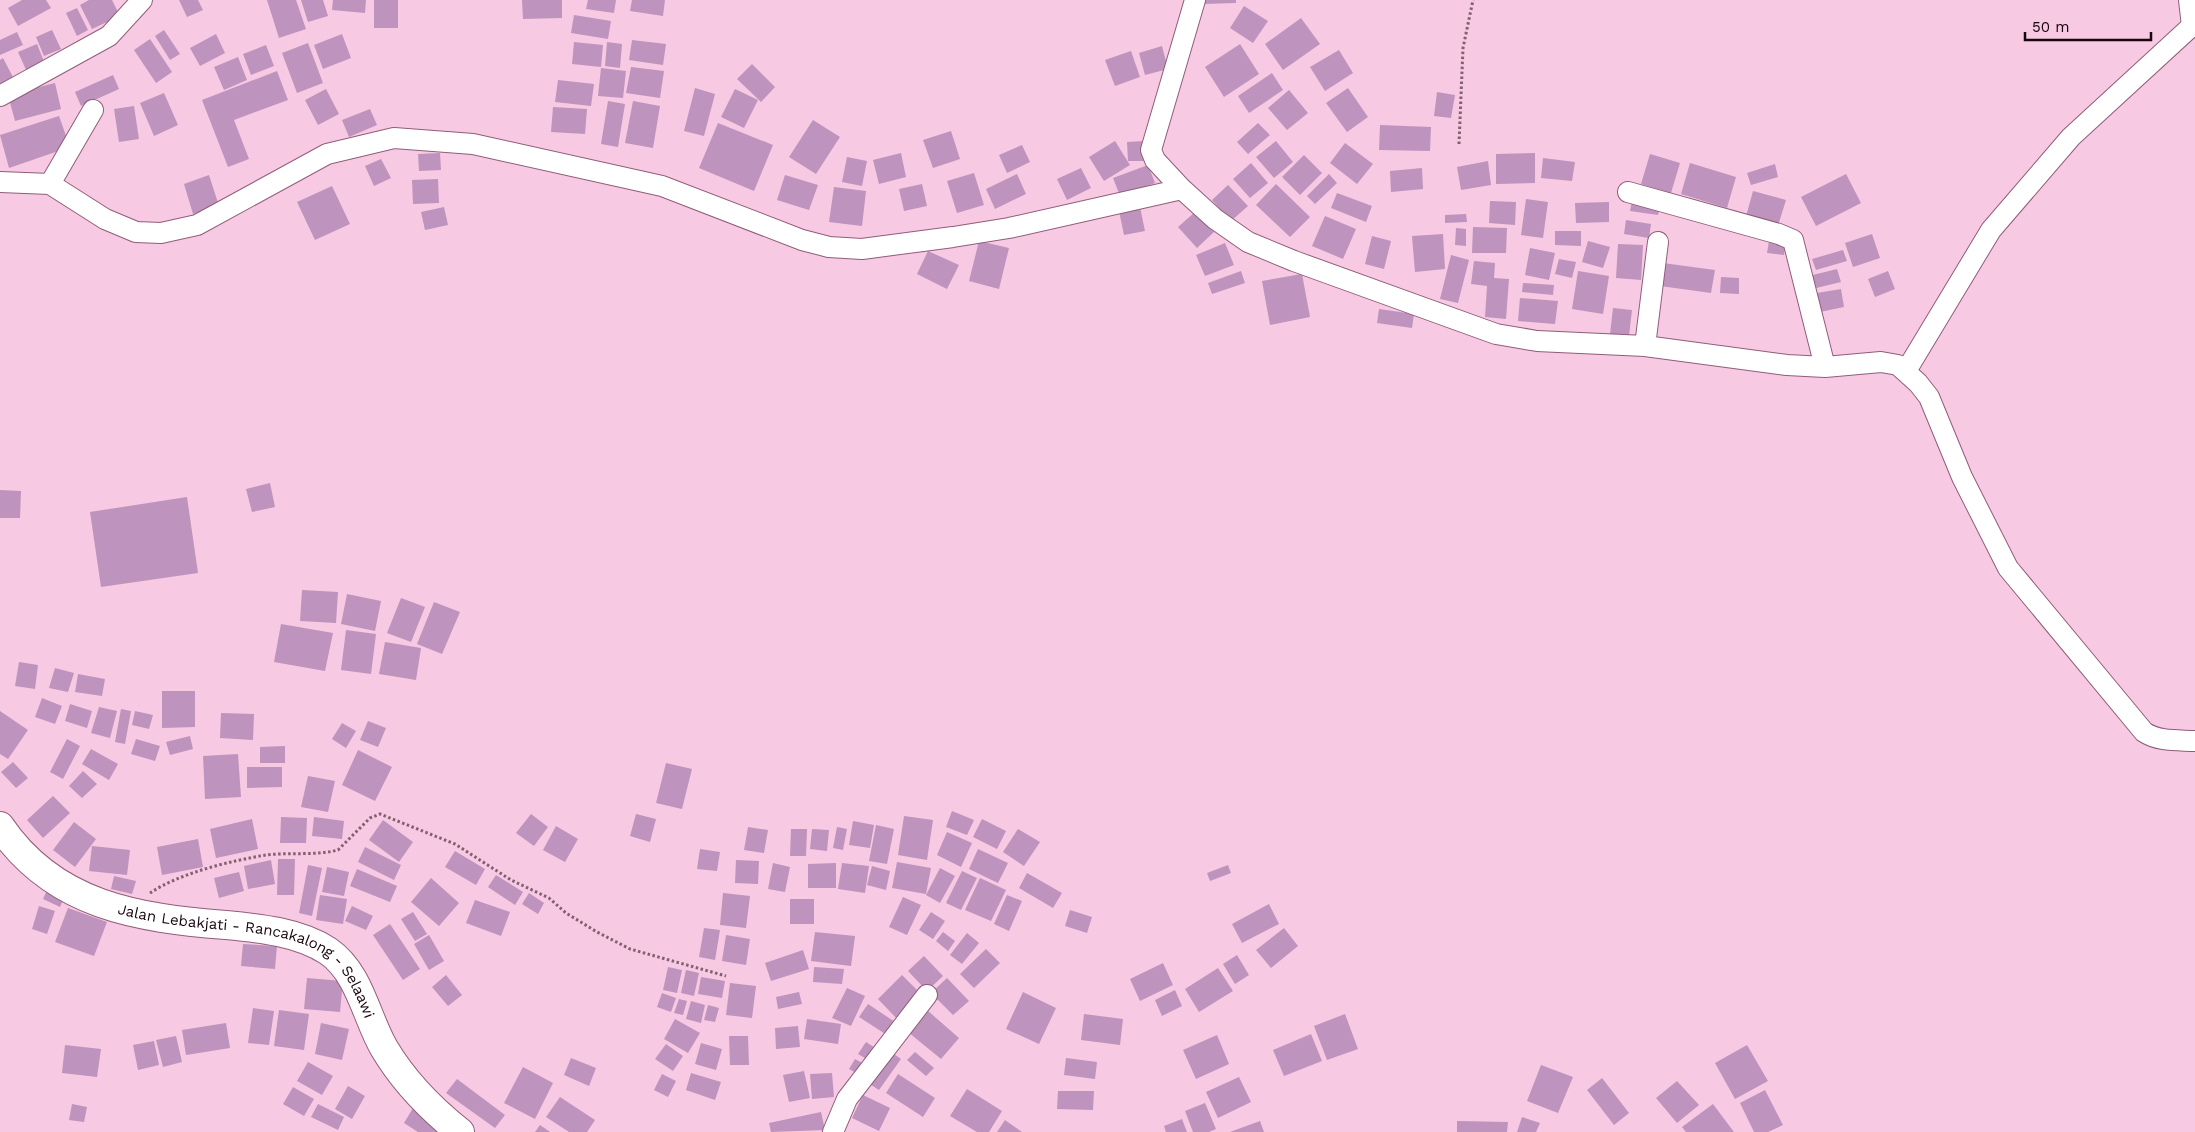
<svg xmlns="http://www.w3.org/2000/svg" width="2195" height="1132" font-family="'Work Sans',sans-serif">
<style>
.building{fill:#be93be}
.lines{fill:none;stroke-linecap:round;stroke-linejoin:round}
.minor-casing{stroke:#905d79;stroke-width:22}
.primary-casing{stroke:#905d79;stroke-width:30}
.path{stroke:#806071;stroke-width:3;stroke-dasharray:2.5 2.5;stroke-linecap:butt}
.minor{stroke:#fff;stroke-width:20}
.primary{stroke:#fff;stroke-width:28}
.labels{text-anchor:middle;stroke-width:5;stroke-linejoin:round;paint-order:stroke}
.street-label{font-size:15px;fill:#17050f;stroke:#f8c9e2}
</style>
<rect width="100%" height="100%" fill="#f8c9e2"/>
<path class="building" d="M22,0h24l5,8 -33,18 -10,-18z
M89,0h23l8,16 -28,13 -12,-24z
M179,0h19l5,10 -16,7z
M267,0h29l10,29 -27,9z
M301,0h22l5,16 -20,6z
M333,0h33l-1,13 -33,-3z
M374,0h24v28h-24z
M522,0h40v18l-39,1z
M588,0h28l-2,13 -28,-4z
M632,0h33l-2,16 -33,-5z
M1204,0h32v3l-32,1z
M1244,6l24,15 -15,22 -23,-15z
M77,8l11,22 -11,6 -11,-23z
M574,15l37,6 -3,18 -37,-6z
M1301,18l19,26 -37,26 -18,-26z
M52,30l9,19 -17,7 -8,-19z
M164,30l16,24 -10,6 -15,-24z
M17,32l6,13 -23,10v-15z
M216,34l9,19 -25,13 -10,-18z
M342,34l9,24 -28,11 -9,-24z
M150,39l22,33 -16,11 -22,-33z
M632,40l34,4 -3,21 -34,-5z
M574,42l29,3 -2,22 -29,-3z
M607,42l15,2 -2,24 -15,-2z
M308,43l15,40 -26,10 -15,-40z
M37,44l8,20 -18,8 -9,-20z
M1240,44l19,30 -35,23 -19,-30z
M266,45l8,21 -23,9 -8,-21z
M1162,46l6,23 -23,6 -6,-22z
M1339,50l14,23 -28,18 -15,-24z
M1131,51l9,26 -25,9 -10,-26z
M238,57l9,23 -23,10 -10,-23z
M3,58l12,23 -15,8v-29z
M752,64l23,23 -14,15 -24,-23z
M631,67l33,4 -4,27 -34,-5z
M601,68l25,3 -3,27 -25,-2z
M277,71l11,29 -54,20 15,39 -21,8 -26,-67z
M1272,73l11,17 -34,23 -11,-17z
M113,75l6,14 -38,17 -6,-14z
M558,80l36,4 -3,22 -36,-4z
M55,83l6,26 -46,12 -7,-26z
M695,88l20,6 -11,42 -20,-5z
M1348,88l20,29 -21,15 -21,-29z
M326,89l13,25 -21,11 -13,-25z
M735,89l23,11 -14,28 -23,-11z
M1289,90l19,23 -21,17 -19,-22z
M1437,92l18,3 -4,23 -17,-2z
M164,93l14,32 -24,11 -14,-33z
M608,101l17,3 -7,43 -17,-3z
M633,101l27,5 -7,42 -28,-5z
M134,106l5,33 -20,3 -5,-33z
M553,107l34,2 -2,25 -34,-2z
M370,109l7,16 -28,12 -7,-17z
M59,116l11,31 -61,21 -9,-33z
M813,120l27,17 -24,37 -27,-17z
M718,123l55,22 -19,46 -55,-23z
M1258,123l12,12 -22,19 -11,-12z
M1380,125l51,2 -1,24 -51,-1z
M951,131l9,28 -27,9 -10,-28z
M1115,141l15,24 -26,16 -15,-24z
M1144,141v20h-16l-1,-19z
M1276,141l17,21 -19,16 -18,-21z
M1345,143l28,21 -16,20 -27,-21z
M1022,145l8,17 -23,11 -8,-18z
M440,153l1,17 -22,1 -1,-17z
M901,153l5,24 -27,7 -6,-24z
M1535,153v30l-39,1v-30z
M1650,154l30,9 -9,30 -30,-9z
M1304,155l18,18 -22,22 -18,-18z
M847,157l20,4 -5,25 -20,-4z
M1543,158l32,4 -3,19 -31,-3z
M381,159l10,19 -17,8 -9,-20z
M1488,161l3,24 -30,5 -4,-23z
M1251,163l17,20 -18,15 -17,-19z
M1690,163l46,14 -9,31 -46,-14z
M1775,164l3,13 -27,8 -4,-12z
M1148,165l7,18 -35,13 -7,-18z
M1081,168l10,20 -24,12 -10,-21z
M1422,168l1,21 -32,3 -1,-21z
M974,173l10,32 -27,8 -10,-32z
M1017,174l9,20 -31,15 -9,-20z
M1329,174l8,9 -22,21 -8,-8z
M1846,174l15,29 -45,23 -15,-29z
M209,175l10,31 -26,8 -9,-30z
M785,175l33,10 -9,25 -32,-10z
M438,179l1,24 -26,1 -1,-24z
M922,184l5,22 -23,5 -5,-22z
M1276,184l34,33 -20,20 -34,-32z
M1228,185l20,21 -17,15 -19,-21z
M332,186l18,38 -35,16 -18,-38z
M834,187l32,4 -4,35 -33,-4z
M1753,191l33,9 -9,29 -32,-9z
M1337,193l35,13 -6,16 -35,-14z
M1526,199l22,3 -5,36 -22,-3z
M1632,200l28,5 -2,10 -28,-4z
M1490,201l26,1 -1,23 -26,-2z
M1609,202v20l-33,1 -1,-20z
M444,207l4,18 -23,5 -4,-18z
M1140,207l5,24 -21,4 -5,-24z
M1195,212l19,20 -17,16 -19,-21z
M1466,214l1,8 -22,1v-8z
M1325,216l31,13 -13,30 -31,-13z
M1626,220l25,4 -2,14 -25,-4z
M1473,227l34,1 -1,25h-34z
M1456,228l10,1v17l-11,-1z
M1555,231h26v15l-26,-1z
M1443,234l2,35 -30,3 -3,-36z
M1872,234l8,24 -27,9 -8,-24z
M1372,236l19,5 -7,28 -19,-5z
M979,241l30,7 -10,41 -30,-8z
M1588,241l22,6 -7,21 -21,-6z
M1769,241l16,2 -1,12 -17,-2z
M1225,243l9,22 -29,11 -9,-21z
M1618,244l25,1 -2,35 -25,-2z
M1530,248l25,5 -6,27 -24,-5z
M1843,250l4,11 -31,9 -4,-11z
M928,251l31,14 -12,24 -30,-15z
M1451,255l18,5 -11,43 -18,-4z
M1559,259l17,3 -4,16 -17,-4z
M1474,261l21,2 -1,15 15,1 -3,40 -21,-2 2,-31 -16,-2z
M1663,263l52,7 -4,23 -51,-7z
M1837,269l4,13 -29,7 -3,-13z
M1241,271l4,12 -33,11 -4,-11z
M1578,271l31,5 -6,38 -31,-5z
M1888,271l7,18 -20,8 -7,-18z
M1302,274l8,43 -40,8 -8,-44z
M1721,277l18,1v16l-19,-1z
M1523,283l31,2 -1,10 -31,-3z
M1841,289l3,18 -24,5 -3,-19z
M1520,298l38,3 -3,23 -37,-3z
M1613,308l19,2 -3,26 -19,-2z
M1379,309l35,5 -2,14 -35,-5z
M270,483l5,24 -23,5 -6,-23z
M0,490l21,1 -1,27h-20z
M187,497l11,76 -97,14 -11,-75z
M302,590l36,2 -2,31 -36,-2z
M347,594l34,7 -6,30 -34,-7z
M401,598l24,9 -14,35 -24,-9z
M434,602l26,10 -18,42 -25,-10z
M281,624l52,9 -8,38 -51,-9z
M346,630l30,4 -5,40 -30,-4z
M385,642l36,6 -5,32 -37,-6z
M19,662l19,3 -3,24 -20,-3z
M55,668l19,5 -6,19 -19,-4z
M78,674l27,5 -3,17 -27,-4z
M162,691h33v36l-33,1z
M42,698l20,8 -7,18 -20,-7z
M70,704l22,7 -5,17 -22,-7z
M99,707l18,4 -7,27 -19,-5z
M121,709l10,2 -6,33 -10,-2z
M0,711l28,19 -20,29 -8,-5z
M135,711l18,4 -4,14 -17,-4z
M221,713l33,1 -1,26 -33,-2z
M368,721l18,7 -8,19 -18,-7z
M342,723l14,8 -10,17 -14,-9z
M190,736l3,13 -23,6 -4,-13z
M67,739l13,7 -17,33 -13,-7z
M136,739l24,7 -5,15 -24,-7z
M285,746v17h-25v-16z
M91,749l27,15 -9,16 -27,-16z
M358,750l34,17 -17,34 -33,-16z
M238,754l3,43 -36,2 -2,-43z
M13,762l15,16 -12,10 -15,-16z
M666,763l26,6 -10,40 -26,-6z
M247,767h35v20l-35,1z
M83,771l14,13 -15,14 -13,-12z
M308,776l27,5 -7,31 -27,-5z
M53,796l17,17 -27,25 -16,-18z
M952,811l22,9 -7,15 -21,-8z
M531,814l17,13 -14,19 -18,-13z
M636,814l20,5 -6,23 -20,-6z
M904,816l29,4 -6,40 -29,-5z
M281,817l26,1 -1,25h-26z
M314,817l30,4 -2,18 -30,-3z
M252,819l6,30 -42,9 -6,-29z
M982,819l24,12 -9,18 -24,-12z
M383,820l30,22 -14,20 -30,-22z
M853,821l21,4 -4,23 -21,-3z
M74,822l22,17 -21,28 -22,-17z
M876,825l18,4 -7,35 -18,-3z
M556,826l22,13 -13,23 -22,-12z
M748,827l20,3 -4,23 -20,-3z
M837,827l10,2 -4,21 -10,-2z
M791,829h16l-1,27h-16z
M812,829l17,1 -2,21 -17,-2z
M1018,829l22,13 -16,24 -21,-14z
M947,832l25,11 -11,24 -24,-12z
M198,839l5,28 -41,8 -5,-28z
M92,846l38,4 -3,25 -38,-4z
M365,847l36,18 -7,15 -36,-18z
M700,849l20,3 -3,19 -20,-2z
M978,849l30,14 -10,20 -29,-14z
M455,851l30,18 -9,16 -31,-18z
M278,859h17l-1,36h-17z
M271,860l4,24 -27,5 -4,-23z
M736,860l23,1 -1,23 -23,-1z
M897,862l34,6 -5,26 -34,-6z
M773,863l17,4 -5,25 -17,-3z
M836,863v25h-28v-24z
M842,863l27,3 -4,27 -27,-4z
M308,865l14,3 -10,48 -13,-3z
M1228,865l3,8 -21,8 -3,-8z
M872,866l18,5 -4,19 -19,-5z
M327,867l22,5 -5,24 -22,-4z
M940,868l15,8 -15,27 -14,-8z
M357,869l40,17 -7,16 -40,-16z
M962,871l15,7 -16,32 -15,-7z
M239,872l5,19 -25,7 -5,-20z
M1027,873l35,20 -9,15 -34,-20z
M496,875l27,17 -8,13 -27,-18z
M114,876l22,5 -4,13 -21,-5z
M431,878l28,25 -20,23 -28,-24z
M980,878l26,12 -15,31 -26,-11z
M49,886l17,7 -6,14 -17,-8z
M529,893l15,10 -6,11 -16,-10z
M723,893l27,3 -4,32 -26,-3z
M320,895l27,4 -4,25 -27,-4z
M1007,895l15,6 -13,30 -15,-7z
M903,897l18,8 -14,30 -18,-8z
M790,899h24v25h-24z
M475,900l35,12 -9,24 -35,-13z
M1269,904l10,20 -37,19 -10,-19z
M39,906l16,5 -8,23 -15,-5z
M352,906l21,10 -7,14 -21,-9z
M68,908l39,14 -13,34 -39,-14z
M1070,910l22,7 -5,16 -22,-7z
M413,912l14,22 -12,7 -14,-22z
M931,912l14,9 -12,18 -14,-9z
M390,924l30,45 -17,11 -30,-45z
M704,928l16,2 -5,30 -16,-3z
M1284,928l14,18 -27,22 -15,-18z
M815,932l40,4 -4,30 -40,-5z
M943,932l12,9 -7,10 -12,-10z
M967,933l12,10 -17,21 -12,-9z
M429,935l15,26 -15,9 -15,-26z
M726,935l24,4 -4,26 -24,-4z
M243,944l34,2 -2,23 -34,-3z
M986,949l14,14 -26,25 -14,-14z
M803,950l6,19 -38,12 -6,-18z
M1237,955l12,20 -14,9 -12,-20z
M924,956l19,20 -16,15 -19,-20z
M1163,963l10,22 -33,16 -10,-22z
M668,967l14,3 -5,23 -14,-3z
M814,967l30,2 -2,15 -29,-2z
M1218,968l15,23 -34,21 -14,-23z
M686,970l13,3 -5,23 -13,-3z
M446,975l16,20 -14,11 -16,-19z
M902,975l22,22 -25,24 -21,-22z
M701,977l24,4 -3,17 -24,-4z
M307,978l36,3 -3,31 -36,-3z
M947,978l22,23 -16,14 -22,-22z
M730,983l26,3 -4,32 -26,-3z
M847,988l18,8 -14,30 -19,-8z
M1175,990l7,16 -20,10 -7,-16z
M799,992l3,12 -24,5 -2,-12z
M1023,992l33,16 -17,36 -33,-15z
M662,993l14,5 -5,14 -14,-5z
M679,999l8,2 -4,14 -9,-2z
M691,1001l14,4 -4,18 -15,-4z
M868,1004l27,18 -8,13 -28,-18z
M708,1005l11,3 -4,14 -11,-2z
M253,1008l21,3 -5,34 -21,-2z
M279,1010l30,4 -5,36 -30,-4z
M927,1010l32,28 -18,21 -33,-27z
M1084,1014l39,5 -3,26 -39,-5z
M1345,1014l13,35 -31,11 -13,-34z
M675,1019l25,14 -12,20 -24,-14z
M807,1019l34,5 -3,20 -34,-5z
M226,1023l4,25 -44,7 -4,-25z
M321,1023l28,6 -7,31 -27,-6z
M798,1026l2,21 -24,2 -1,-21z
M1311,1034l11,27 -38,15 -11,-26z
M1217,1035l12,29 -33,15 -13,-29z
M176,1036l6,26 -19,5 -7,-27z
M729,1036h19l1,29h-19z
M154,1041l5,24 -21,5 -5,-25z
M866,1042l11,7 -7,12 -12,-7z
M701,1043l21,6 -6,21 -21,-6z
M666,1044l17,12 -10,15 -18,-12z
M65,1045l36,4 -4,28 -35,-4z
M1747,1045l21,36 -33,18 -20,-36z
M891,1052l10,7 -22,31 -11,-7z
M915,1052l19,16 -8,8 -19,-16z
M571,1058l25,10 -7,18 -25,-11z
M1066,1058l31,4 -2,17 -31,-4z
M855,1059l9,5 -6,10 -9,-5z
M308,1062l25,14 -11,19 -25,-14z
M1541,1065l32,12 -15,36 -31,-12z
M523,1067l30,16 -18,36 -31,-16z
M804,1071l6,27 -21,4 -6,-27z
M691,1073l30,9 -6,18 -29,-10z
M832,1073l2,24 -22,2 -2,-25z
M662,1074l14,7 -8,16 -14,-7z
M898,1074l37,24 -12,19 -37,-24z
M1239,1077l12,25 -33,16 -12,-26z
M1602,1078l27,35 -15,12 -27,-35z
M457,1079l48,36 -10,13 -49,-35z
M1677,1081l22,24 -22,18 -21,-25z
M348,1086l17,10 -13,23 -17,-10z
M293,1087l21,12 -10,17 -21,-12z
M967,1089l35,22 -13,21h-12l-27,-16z
M1765,1090l18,35 -15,7h-14l-14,-29z
M1058,1091h36l-1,19 -36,-1z
M863,1095l27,13 -11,23 -27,-13z
M560,1097l35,23 -8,12h-18l-23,-15z
M1205,1103l11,26 -7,3h-16l-8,-21z
M72,1104l15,3 -3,15 -15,-2z
M318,1104l26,13 -6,13 -27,-13z
M1713,1104l21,28h-48l-4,-5z
M413,1108l40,24h-35l-14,-9z
M821,1112l4,18 -54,2 -2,-9z
M1522,1117l18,6 -4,9h-19z
M1182,1119l5,13h-21l-2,-6z
M1005,1120l17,12h-25z
M1260,1121l4,11h-34z
M1457,1121l51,1 -1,10h-50z
M540,1125l10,7h-15z"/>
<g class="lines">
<defs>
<path id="minor" d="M2189,0l3,26
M0,96l109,-60 33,-36
M0,182l50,2 55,35 31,13 25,1 36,-8 130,-71 67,-16 79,6 189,42 140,54 27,7 33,2 91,-12 56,-9 173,-39 33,30 33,23 46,19 202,73 41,7 108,5 142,19 38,2 56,-5 17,3 20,18 11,14 33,80 46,91 136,164c15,10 34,8 51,9
M50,184l43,-74
M1182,189l-27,-29 -4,-10 44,-150
M1628,192l151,42 14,6 32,127
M1645,346l13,-104
M1906,371l85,-141 80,-93 124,-114
M833,1132l14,-33 80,-104"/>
<g id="primary">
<path id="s1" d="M0,826c54,80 138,92 226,99 33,3 73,7 102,26 32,22 38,66 56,97 19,32 47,61 76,84"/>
</g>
</defs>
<use href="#minor" class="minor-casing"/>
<use href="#primary" class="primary-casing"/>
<path class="path" d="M1459,144l4,-96 10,-48
M150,893c30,-20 80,-32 116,-38 24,-3 49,1 72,-5l32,-32 10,-4 75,30 56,36 38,18 17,15 31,19 33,17 96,27"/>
<use href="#minor" class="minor"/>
<use href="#primary" class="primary"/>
</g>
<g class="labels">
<g class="street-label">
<text dy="5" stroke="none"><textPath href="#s1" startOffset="295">Jalan Lebakjati - Rancakalong - Selaawi</textPath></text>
</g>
</g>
<path d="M2025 32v8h126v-8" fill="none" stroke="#17050f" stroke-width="2.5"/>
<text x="2032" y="32" font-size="15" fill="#17050f" stroke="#f8c9e2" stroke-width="4" paint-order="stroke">50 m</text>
</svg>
